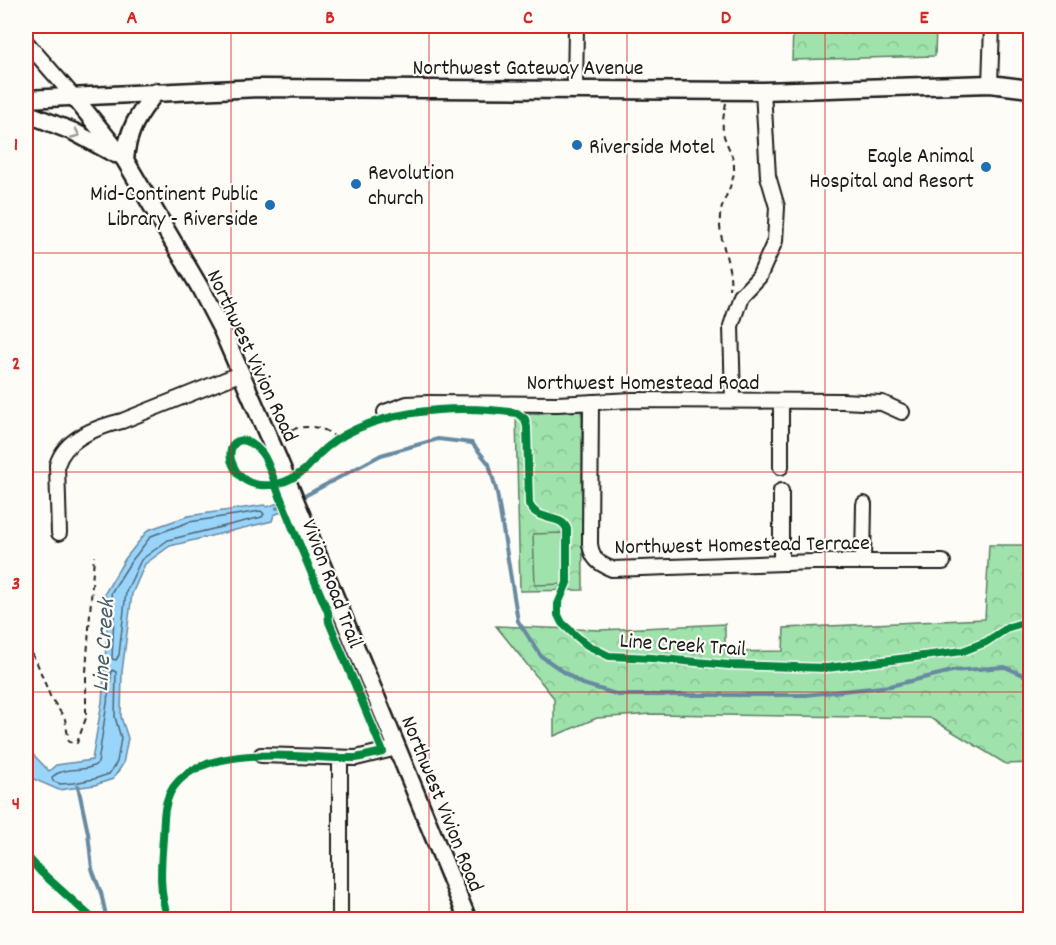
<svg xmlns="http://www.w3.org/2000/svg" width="1056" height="945" font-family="Dekko,sans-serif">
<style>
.forest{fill:url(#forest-crowns);stroke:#5e7f64;stroke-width:1.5}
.garden{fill:#9fe2ac;stroke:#5e7f64;stroke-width:1.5}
.water{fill:#99d4fa;stroke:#678aa1;stroke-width:1.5}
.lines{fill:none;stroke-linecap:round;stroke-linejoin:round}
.shore{stroke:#4e6675;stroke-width:1.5}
.stream{stroke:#678aa1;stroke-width:4}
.minor-casing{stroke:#1c1c1c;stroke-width:18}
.major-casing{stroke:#1c1c1c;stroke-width:21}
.path{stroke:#1c1c1c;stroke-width:2;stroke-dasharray:6 4.5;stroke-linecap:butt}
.minor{stroke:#fdfcf7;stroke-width:14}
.major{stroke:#fdfcf7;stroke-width:16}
.cycleway-casing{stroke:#fdfcf7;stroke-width:11}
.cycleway{stroke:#00873e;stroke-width:8}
.oneway{stroke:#989794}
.grid{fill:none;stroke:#d62828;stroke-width:1.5;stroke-opacity:0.55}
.poi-dot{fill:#1f6fb2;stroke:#fdfcf7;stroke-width:2}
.labels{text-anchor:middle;stroke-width:4.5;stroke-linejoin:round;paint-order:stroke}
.street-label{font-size:22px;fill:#1c1c1c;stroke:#fdfcf7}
.poi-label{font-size:22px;fill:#1c1c1c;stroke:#fdfcf7;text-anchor:start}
.water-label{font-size:24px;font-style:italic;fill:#485c6a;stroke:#fdfcf7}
.neatline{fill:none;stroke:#d62828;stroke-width:2}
.grid-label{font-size:20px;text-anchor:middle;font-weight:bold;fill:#d62828}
</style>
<defs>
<pattern id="forest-crowns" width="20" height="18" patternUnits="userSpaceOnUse" patternTransform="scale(1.5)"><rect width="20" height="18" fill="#9fe2ac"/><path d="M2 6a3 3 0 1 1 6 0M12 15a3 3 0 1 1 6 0" fill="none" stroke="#88c193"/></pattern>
</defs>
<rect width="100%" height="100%" fill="#fdfcf7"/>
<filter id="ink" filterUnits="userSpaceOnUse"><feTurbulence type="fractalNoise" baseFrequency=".0167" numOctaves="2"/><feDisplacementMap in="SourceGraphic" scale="12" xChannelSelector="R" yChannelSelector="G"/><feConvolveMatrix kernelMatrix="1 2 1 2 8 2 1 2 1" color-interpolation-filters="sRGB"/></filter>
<g filter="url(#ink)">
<path class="forest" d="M793,26h143l-1,30 -143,4z
M575,409l6,2 1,5 1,174 -63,1 -4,-175z
M989,545h41v218l-24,1 -76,-46 -278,-4 -55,4 -43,18v-38l-58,-72 104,4 125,-6v28l58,-1 1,-23 201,-9z"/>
<path class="garden" d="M562,533l2,51 -29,1 -2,-51z"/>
<path class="water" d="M278,503l3,9 -7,3 -2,6 -102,25 -25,18 -13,30 -10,78 -1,45 7,21 -5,26 -10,15 -18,6 -36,5 -28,-12 -5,-7v-24l23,24 7,-6 36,-5 10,-58 6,-86 -3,-23 20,-34 23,-29 40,-14 76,-11 3,2z"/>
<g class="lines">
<path class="shore" d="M261,511l3,3 -2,3 -94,23 -27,20 -15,32 -7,63 -3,5 -4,-1 2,-43 -3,-23 19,-30 21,-27 38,-14z
M112,670l4,2 -1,45 6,21 -4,24 -8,12 -15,5 -20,4 -14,1 -7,-3 -1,-4c13,-12 34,-3 46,-14z"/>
<path class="stream" d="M299,499l82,-44 57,-16 34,4 17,21 8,29 21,128 23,35 39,27 39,12h186l85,-9 62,-15 53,-4 25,11
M277,508l15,-6
M78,786l10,47 4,36 9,24 6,27"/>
<defs>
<path id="minor" d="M26,42l48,55
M990,84l2,-58
M575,89l1,-63
M733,400l-2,-74 10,-30 18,-19 16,-36 2,-34 -9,-31 -5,-85
M591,402l-1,142c2,15 9,20 22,25l201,-7h130
M385,412l22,-8 21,-1 129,1 75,-4 210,1 40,2 20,9
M781,467v-66
M59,533l-2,-68c8,-27 40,-38 65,-44l120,-48
M863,562l1,-58
M781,563v-72
M261,755l95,3 41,-10
M340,920v-162"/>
<path id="major" d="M74,97l51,63 74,126 23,44 57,131 189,459
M26,99l233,-11 504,3 227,-7 40,5
M26,113l48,19 41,22
M125,160c2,-29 14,-47 31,-68"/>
</defs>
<use href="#minor" class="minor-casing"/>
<use href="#major" class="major-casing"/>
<path class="path" d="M726,103c-2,11 -5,22 -2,33 3,10 10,20 10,31 1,17 -12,32 -14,49 -2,26 13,49 10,74
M282,433c19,-8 40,-10 55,6
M26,644l11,19 13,33 15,23 4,23 8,1 9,-25v-46l8,-116"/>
<use href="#minor" class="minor"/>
<use href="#major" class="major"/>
<defs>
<path id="cycleway" d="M26,855l15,17 53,48
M169,920c-11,-25 -8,-56 -6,-82 1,-15 0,-31 7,-45 25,-50 124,-36 170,-35h16l27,-6 -54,-130 -1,-10c-17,-39 -33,-79 -49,-118 -5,-12 -10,-33 -18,-42 -5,-6 -15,-14 -23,-11 -9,4 -9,17 -5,24 12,29 49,23 70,6 6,-4 10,-11 15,-16 46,-47 139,-51 199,-42l8,6 2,8 2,77c9,19 33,10 38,25v54l-9,21v11l4,8 13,12 12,10 22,11 43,2 77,7 98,3 136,-17 23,-9 23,-15 14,-4h7"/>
</defs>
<use href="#cycleway" class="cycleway-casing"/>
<use href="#cycleway" class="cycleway"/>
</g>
<defs><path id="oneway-chevron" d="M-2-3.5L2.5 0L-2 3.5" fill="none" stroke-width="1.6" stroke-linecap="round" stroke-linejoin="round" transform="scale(1.5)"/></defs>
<use class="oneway" href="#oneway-chevron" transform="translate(76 134) rotate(24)"/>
</g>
<path class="grid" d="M231,26v894M429,26v894M627,26v894M825,26v894M26,253h1004M26,472h1004M26,692h1004"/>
<g class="poi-dot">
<circle cx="577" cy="145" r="6"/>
<circle cx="986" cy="167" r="6"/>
<circle cx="356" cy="184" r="6"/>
<circle cx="270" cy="205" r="6"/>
</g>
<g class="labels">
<g class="street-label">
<text x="528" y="74">Northwest Gateway Avenue</text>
<text transform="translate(254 355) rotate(65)" y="8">Northwest Vivion Road</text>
<text x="643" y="389">Northwest Homestead Road</text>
<text transform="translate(742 543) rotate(-1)" y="8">Northwest Homestead Terrace</text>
<text transform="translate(334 583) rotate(69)" y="8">Vivion Road Trail</text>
<text transform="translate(683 643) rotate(4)" y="8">Line Creek Trail</text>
<text transform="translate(444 803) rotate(68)" y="8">Northwest Vivion Road</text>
</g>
<g class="poi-label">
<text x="589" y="153">Riverside Motel</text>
<text x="974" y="162" text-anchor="end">Eagle Animal<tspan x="974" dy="25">Hospital and Resort</tspan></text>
<text x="368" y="179">Revolution<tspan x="368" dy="25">church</tspan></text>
<text x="258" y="200" text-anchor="end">Mid-Continent Public<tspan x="258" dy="25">Library - Riverside</tspan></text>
</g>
<g class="water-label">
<text transform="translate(102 645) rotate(-86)" y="8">Line Creek</text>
</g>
</g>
<rect width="1056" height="945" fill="none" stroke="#fdfcf7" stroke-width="66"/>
<rect x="33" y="33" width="990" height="879" class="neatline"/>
<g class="grid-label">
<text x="132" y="23">A</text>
<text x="330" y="23">B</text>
<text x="528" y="23">C</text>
<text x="726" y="23">D</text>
<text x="924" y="23">E</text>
<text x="16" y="150">1</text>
<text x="16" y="369">2</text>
<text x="16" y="589">3</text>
<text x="16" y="809">4</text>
</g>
</svg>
